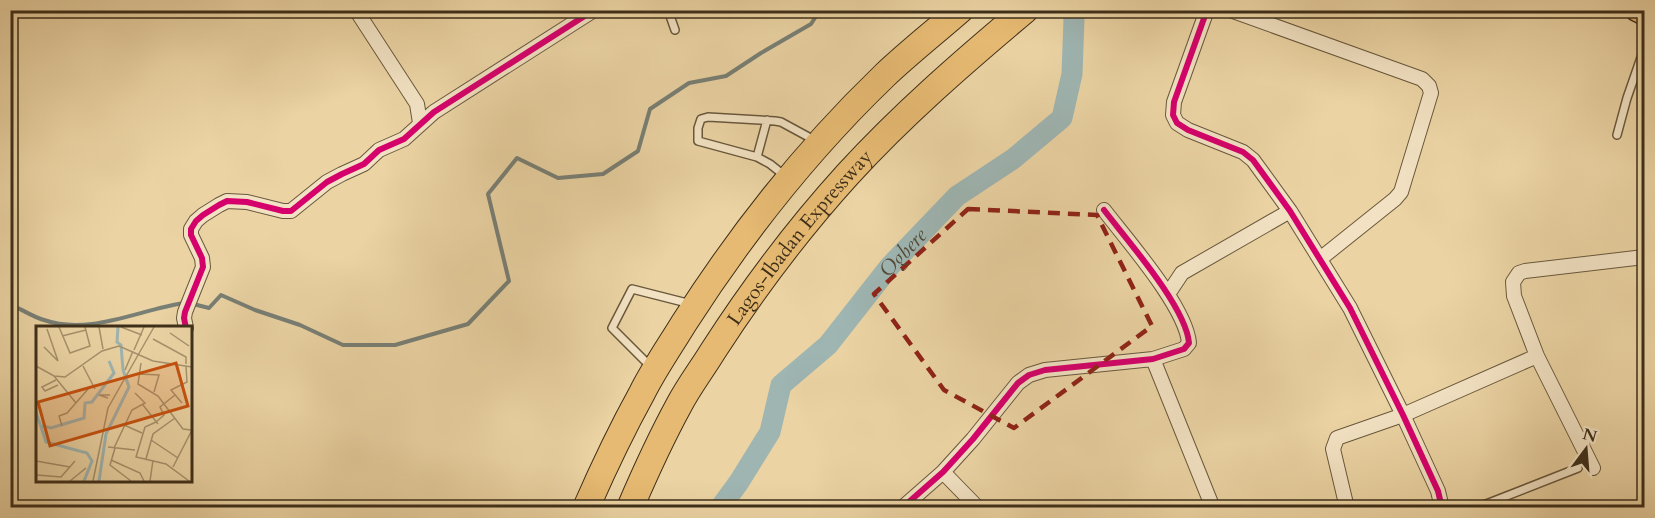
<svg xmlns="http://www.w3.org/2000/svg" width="1655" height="518" font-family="Cardo,serif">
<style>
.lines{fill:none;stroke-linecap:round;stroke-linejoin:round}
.stream{stroke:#787f75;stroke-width:4}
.river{stroke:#9eb5b2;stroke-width:21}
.lane-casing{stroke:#69583c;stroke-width:10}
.street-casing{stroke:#69583c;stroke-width:16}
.primary-casing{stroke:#3e2f1a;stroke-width:24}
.highway-casing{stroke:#3e2f1a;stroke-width:28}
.lane{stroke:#f2e2c3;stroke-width:7}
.street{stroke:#f2e2c3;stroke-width:14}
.primary{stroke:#e6ba72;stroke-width:21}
.highway{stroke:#e6ba72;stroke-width:26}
.cycleway-casing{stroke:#f2e2c3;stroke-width:10}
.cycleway{stroke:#d6006c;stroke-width:6}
.marked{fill:none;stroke:#8f2418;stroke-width:4.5;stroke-dasharray:12 8;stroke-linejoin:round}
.labels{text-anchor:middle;stroke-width:4.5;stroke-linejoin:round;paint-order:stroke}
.street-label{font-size:20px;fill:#3e2f1a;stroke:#f2e2c3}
.water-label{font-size:21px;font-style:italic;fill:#514a38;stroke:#f2e2c3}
.inset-river{fill:none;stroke:#9eb5b2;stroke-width:3}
.inset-road{fill:none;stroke:#a6916c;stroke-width:1.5}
.view{fill:#c6510f;fill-opacity:0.15;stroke:#c6510f;stroke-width:3}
.inset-edge{fill:none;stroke:#3e2f1a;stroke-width:3}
</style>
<rect width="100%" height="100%" fill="#ebd3a3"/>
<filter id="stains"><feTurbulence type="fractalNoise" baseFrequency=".00333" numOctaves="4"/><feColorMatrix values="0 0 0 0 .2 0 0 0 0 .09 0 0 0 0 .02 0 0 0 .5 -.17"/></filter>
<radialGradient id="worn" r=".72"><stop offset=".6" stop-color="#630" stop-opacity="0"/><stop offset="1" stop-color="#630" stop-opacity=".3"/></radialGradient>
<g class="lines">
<path class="stream" d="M10,304c11,5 23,13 34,16 46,16 96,-11 141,-17
M193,304l16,4 12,-13 34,15 45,15 43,20h52l73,-21 41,-43 -21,-87 29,-36 41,20 45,-4 35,-23 12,-42 39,-26 37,-7 35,-23 50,-29 9,-14"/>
<path class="river" id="s1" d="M720,508l19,-26 31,-50 11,-47 47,-40 62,-79 67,-70 56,-37 49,-41 10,-44 2,-55 -2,-9"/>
<defs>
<path id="lane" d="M668,10l7,20
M1617,135l10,-37 17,-49
M757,157l10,-37
M785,176l-15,-12 -13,-7 -59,-16v-13l3,-9 7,-2 67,4 6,1 35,19
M651,367l-39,-39 20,-39 59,15
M1476,508l102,-40"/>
<path id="street" d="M356,10l61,94 3,19
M1207,10l-33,92 -1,13 4,8 11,7 55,22 10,8 37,51 60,97 53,107 35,76 4,17
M1230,10l192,69 7,7 2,7 -30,99 -6,7 -75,60
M1168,294l14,-21 108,-62
M186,328l-2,-10 1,-6 18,-45 -1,-9 -11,-23v-6l5,-8 7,-6 16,-10 8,-4 20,1 36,9h8l36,-29 15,-8 22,-10 15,-14 25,-11 30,-27 160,-102
M1153,359l60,149
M1593,468l-56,-112 -23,-60 -1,-14 6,-9 6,-2 119,-14
M943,472l35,36
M902,508l41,-36 30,-33 45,-56 11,-8 16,-5 108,-11 31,-10 5,-6c-3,-36 -62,-103 -85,-133
M1347,508l-14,-59 4,-11 66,-23 134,-59"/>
<path id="primary" d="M1636,10l8,4"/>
<g id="highway">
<path d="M586,508c17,-39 35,-77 56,-115 12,-24 28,-47 42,-70 57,-89 124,-174 200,-247 24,-23 51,-44 76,-66"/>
<path id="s2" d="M630,508c15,-35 31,-70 49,-103 10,-19 23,-36 34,-54 40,-62 85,-122 135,-177 54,-59 115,-112 177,-164"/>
</g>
</defs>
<use href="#lane" class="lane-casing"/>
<use href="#street" class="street-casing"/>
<use href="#primary" class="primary-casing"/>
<use href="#highway" class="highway-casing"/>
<use href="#lane" class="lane"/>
<use href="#street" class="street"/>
<use href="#primary" class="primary"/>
<use href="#highway" class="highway"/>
<defs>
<path id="cycleway" d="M1207,10l-33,92 -1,13 4,8 11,7 55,22 10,8 37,51 60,97 53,107 35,76 4,17
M186,328l-2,-10 1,-6 18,-45 -1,-9 -11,-23v-6l5,-8 7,-6 16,-10 8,-4 20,1 36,9h8l36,-29 15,-8 22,-10 15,-14 25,-11 30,-27 160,-102
M902,508l41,-36 30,-33 45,-56 11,-8 16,-5 108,-11 31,-10 5,-6c-3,-36 -62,-103 -85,-133"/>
</defs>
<use href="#cycleway" class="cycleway-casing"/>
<use href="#cycleway" class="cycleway"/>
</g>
<path class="marked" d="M968,209l129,6 55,111 -138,102 -70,-38 -70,-96z"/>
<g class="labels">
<g class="street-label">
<text dy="7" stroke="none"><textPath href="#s2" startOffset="321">Lagos-Ibadan Expressway</textPath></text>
</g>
<g class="water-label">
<text dy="7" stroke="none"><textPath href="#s1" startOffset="320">Ogbere</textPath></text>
</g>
</g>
<g transform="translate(36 326)">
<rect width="156" height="156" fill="#ebd3a3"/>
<path class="inset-river" d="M0,86l10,30 41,11 5,8 -8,20M6,100l9,2 33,-10 1,-15 7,-1 22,-29 -5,-12M63,155l7,-47 23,-47 -6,-17 -2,-25 -4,-3 1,-15"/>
<path class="inset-road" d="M23,1l11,26 20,-7 -5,-19M63,1l4,22M85,1l21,8M11,3l11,32M134,7l19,13M26,10l24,-6M117,13l33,18v7M8,21l14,14M98,24l10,-23M105,37l-3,21 20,12 25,33 8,1M0,40l18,10 11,1 37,-26 17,-5 34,15 39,6M47,40l12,23M89,44l8,-19M103,48l20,1 -5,17M18,50l22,27M20,54l-14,7 3,4 13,-6M72,72l-9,-3h11M146,77l-11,-13 16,-8 -1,-16M107,79l15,19M120,96l-11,5 -9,30 30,7 23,17M120,96l8,-7 -4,-8 15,-12M88,99l18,8M26,100l-3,-10 8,-3 22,-25M115,114l27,18M72,121l27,3M78,122l18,-38 13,-7 -10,-10M79,122l-5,17 21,16M110,133l7,-25 22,-16M75,134l29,13 4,8M0,135l34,6M137,141l19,-37M1,149l24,2 14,-16M34,155l16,-13M57,155l15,-73 46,-81M114,155l3,-21"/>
<path class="view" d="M140,37l12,43 -138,40 -12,-44z"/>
<rect width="156" height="156" class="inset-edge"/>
</g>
<rect width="1655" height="518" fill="none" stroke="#ebd3a3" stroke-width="36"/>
<rect x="12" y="12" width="1631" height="494" fill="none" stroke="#3e2f1a" stroke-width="3"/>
<rect x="18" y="18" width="1619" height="482" fill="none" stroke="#3e2f1a" stroke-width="1.5"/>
<g transform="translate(1586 449) rotate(16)" stroke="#f2e2c3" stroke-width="4.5" paint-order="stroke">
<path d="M0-4.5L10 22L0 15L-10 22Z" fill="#3e2f1a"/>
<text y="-9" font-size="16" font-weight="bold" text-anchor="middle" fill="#3e2f1a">N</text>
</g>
<rect width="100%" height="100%" filter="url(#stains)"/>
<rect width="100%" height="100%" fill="url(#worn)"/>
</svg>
